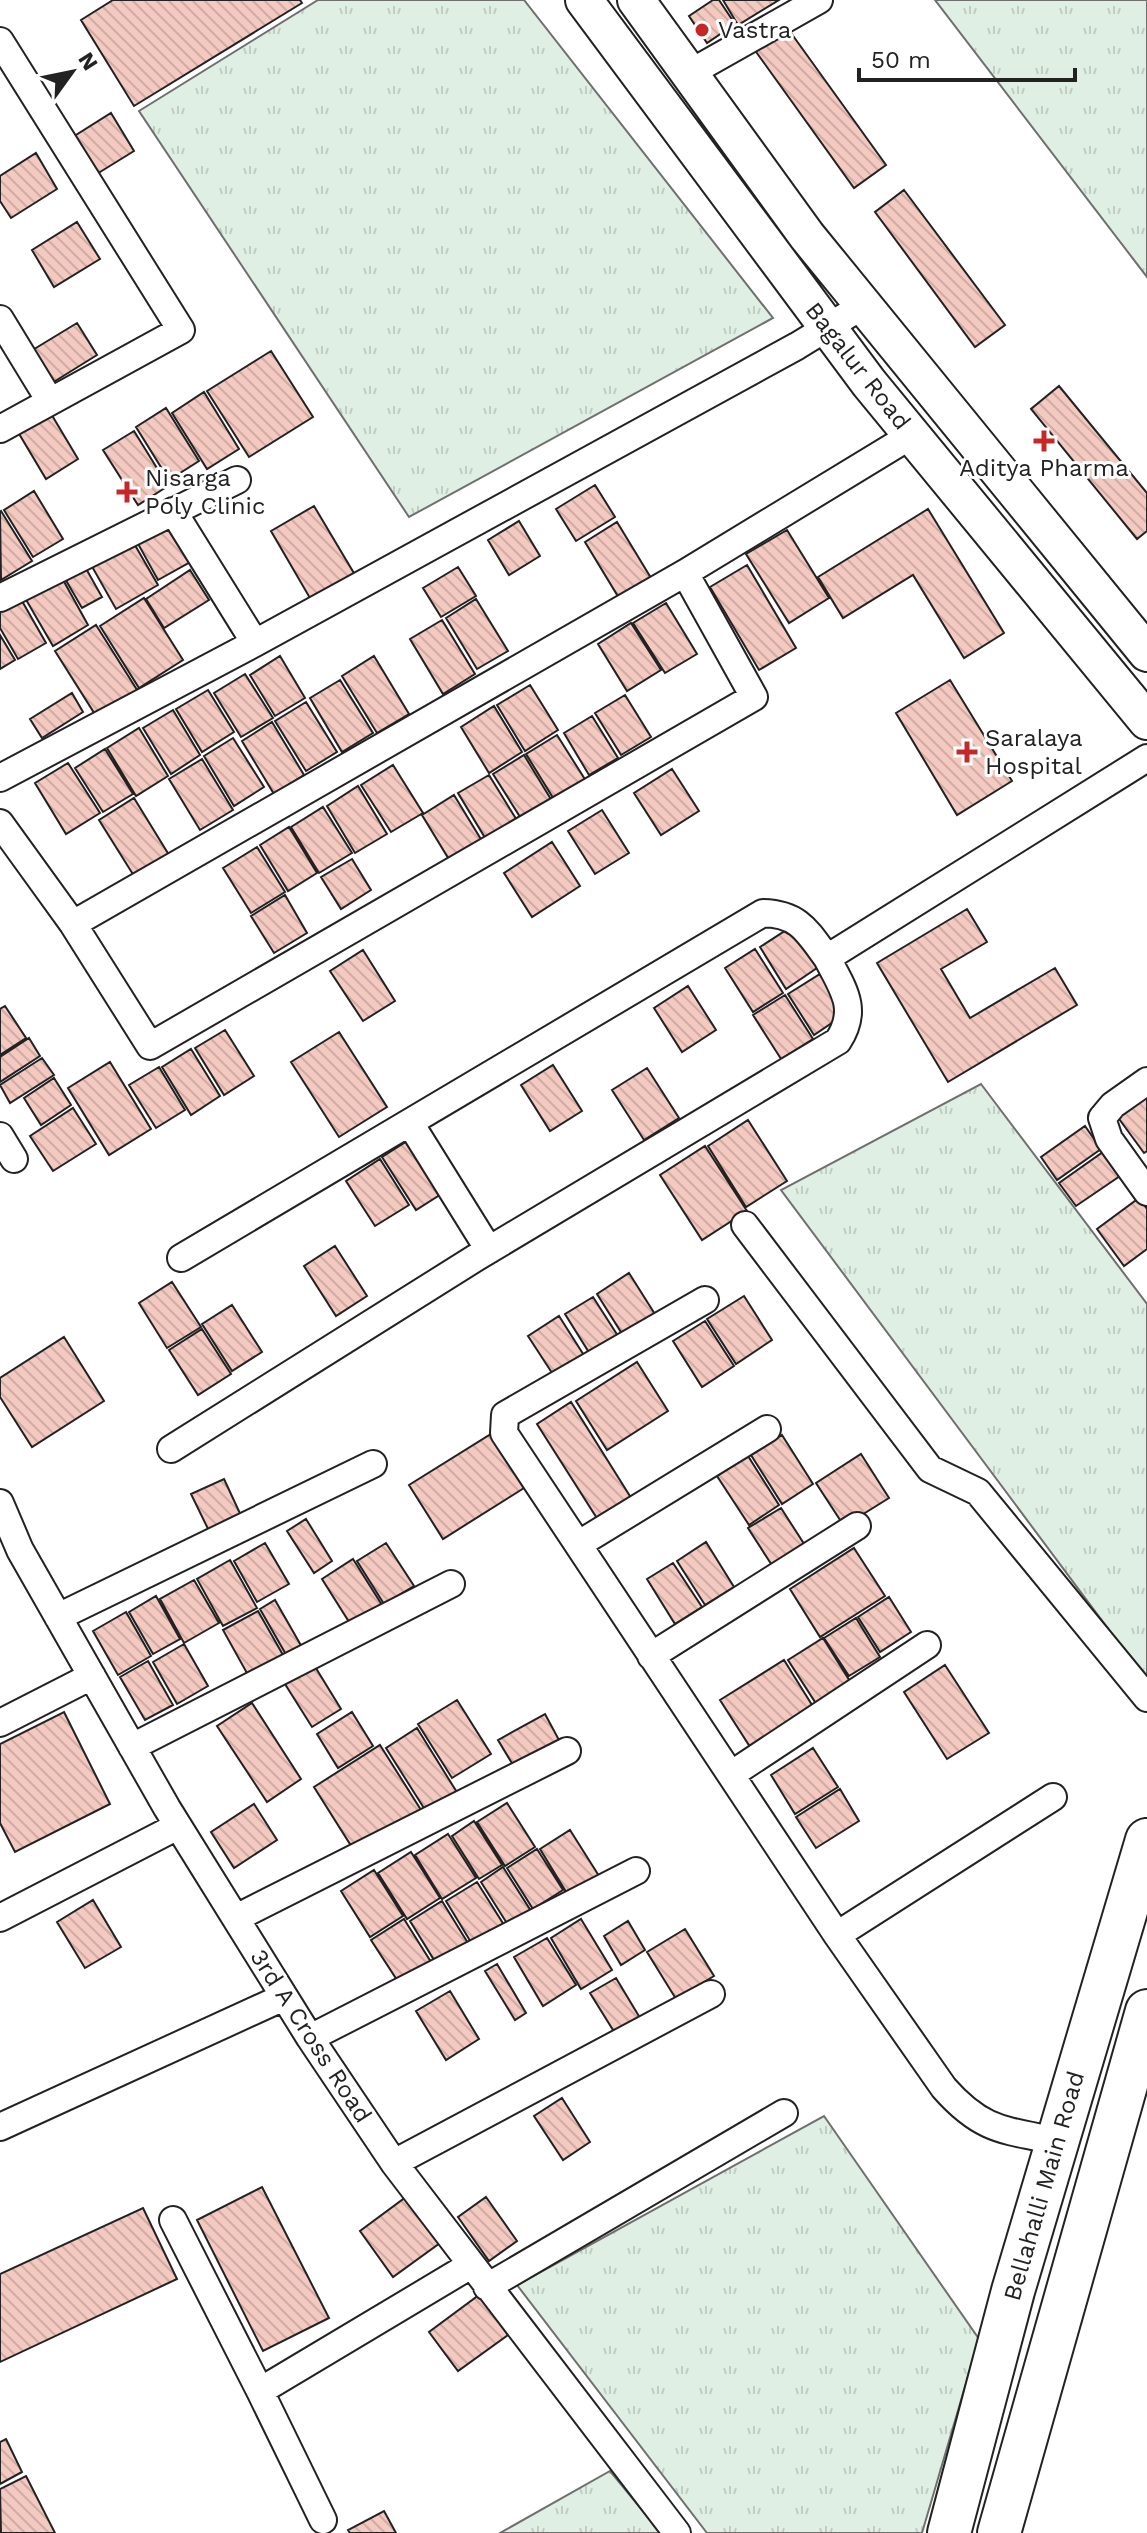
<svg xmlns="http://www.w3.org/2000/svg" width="1147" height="2533" font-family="'Work Sans',sans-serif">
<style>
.grass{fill:url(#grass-tufts);stroke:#6f6f6f;stroke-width:2}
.building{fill:url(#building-back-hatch);stroke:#222;stroke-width:2}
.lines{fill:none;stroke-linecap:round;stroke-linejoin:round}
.street-casing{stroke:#222;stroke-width:30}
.secondary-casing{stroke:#222;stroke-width:40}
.primary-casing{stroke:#222;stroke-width:46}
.street{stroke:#fff;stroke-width:26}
.secondary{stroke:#fff;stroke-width:36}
.primary{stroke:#fff;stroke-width:42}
.poi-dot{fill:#c62828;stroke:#fff;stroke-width:3}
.labels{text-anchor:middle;stroke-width:6;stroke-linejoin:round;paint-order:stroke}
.poi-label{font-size:24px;fill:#222;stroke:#fff;text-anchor:start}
.street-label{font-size:24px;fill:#222;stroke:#fff}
</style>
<defs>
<pattern id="grass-tufts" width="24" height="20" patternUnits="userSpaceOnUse" patternTransform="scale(2)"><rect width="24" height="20" fill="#e0efe3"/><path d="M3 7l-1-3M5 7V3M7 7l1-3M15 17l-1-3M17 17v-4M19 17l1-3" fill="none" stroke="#c0cdc2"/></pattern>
<pattern id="building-back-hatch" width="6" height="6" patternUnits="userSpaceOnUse" patternTransform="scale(2)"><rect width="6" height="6" fill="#f3c9c0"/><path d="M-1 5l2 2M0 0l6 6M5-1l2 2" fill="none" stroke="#d0aca5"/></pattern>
</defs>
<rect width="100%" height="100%" fill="#fff"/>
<path class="grass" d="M318,0h206l249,318 -364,199 -270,-406z
M935,0h212v277z
M981,1084l166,220v377l-366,-491z
M824,2116l155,223 -57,194h-215l-190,-248z
M610,2471l51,62h-161z"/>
<path class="building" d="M113,0h187l2,3 -168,103 -53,-86z
M713,0h6l16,24 -28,19 -18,-27z
M723,0h56l-41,25z
M786,26l100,139 -32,23 -100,-139z
M111,113l23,38 -42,26 -24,-37z
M36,153l21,36 -46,29 -11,-17v-25z
M904,190l101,135 -30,22 -100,-135z
M77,222l23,37 -46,28 -22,-37z
M77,323l20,32 -45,28 -21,-32z
M271,351l42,66 -64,40 -42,-66z
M1059,386l88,107v38l-10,8 -106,-130z
M204,392l35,57 -32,20 -35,-56z
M166,408l33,53 -30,19 -33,-53z
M50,412l28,47 -32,20 -28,-47z
M134,431l34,55 -30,19 -35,-55z
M595,485l20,32 -39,24 -20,-32z
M34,491l29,48 -30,18 -29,-47z
M314,506l44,74 -44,25 -43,-74z
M928,509l76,124 -40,25 -51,-83 -70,43 -25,-41z
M1,511l31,50 -31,19 -1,-68z
M519,521l21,35 -31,19 -21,-35z
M617,522l34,56 -32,20 -34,-56z
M170,523l22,38 -34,19 -21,-38z
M787,530l42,68 -40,25 -43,-69z
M132,540l26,45 -42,24 -26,-46z
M84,565l18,32 -20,11 -18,-31z
M747,565l49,83 -37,22 -49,-83z
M458,567l18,29 -35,21 -18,-29z
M190,570l19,30 -45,28 -18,-29z
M62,578l26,47 -35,21 -28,-48z
M18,594l28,49 -28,16 -18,-31v-23z
M144,598l39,62 -44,28 -39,-62z
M476,599l32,52 -31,18 -31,-51z
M666,603l31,51 -32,19 -32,-50z
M442,620l33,54 -32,20 -33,-55z
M631,623l30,47 -34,21 -29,-47z
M96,625l43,68 -41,26 -43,-68z
M0,635l15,25 -15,9z
M280,656l25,42 -30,18 -25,-41z
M374,656l35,58 -32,19 -35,-57z
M245,674l28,44 -32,19 -27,-44z
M340,680l33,53 -31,19 -32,-54z
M950,680l62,101 -55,34 -61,-102z
M530,685l28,45 -33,21 -28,-46z
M208,690l26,42 -32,20 -26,-43z
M72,693l11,19 -41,26 -12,-19z
M625,695l26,42 -30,18 -26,-42z
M306,702l31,50 -31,19 -31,-50z
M494,706l28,46 -33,21 -28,-46z
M173,710l27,45 -29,19 -28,-46z
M592,716l26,42 -29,17 -25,-42z
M272,722l32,53 -30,19 -32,-53z
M139,728l29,48 -32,20 -29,-48z
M557,735l29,46 -31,20 -29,-47z
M233,738l31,49 -30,19 -30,-50z
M105,749l28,45 -30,18 -28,-44z
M524,755l28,46 -30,19 -29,-46z
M202,759l31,51 -33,20 -31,-51z
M68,763l32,50 -34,21 -31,-51z
M393,765l30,48 -32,19 -30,-47z
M672,769l27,42 -38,24 -27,-42z
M489,775l29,47 -31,19 -29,-48z
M358,786l29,48 -32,19 -28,-47z
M454,795l28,46 -32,20 -28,-46z
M134,798l35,57 -35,21 -35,-56z
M323,807l29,46 -33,20 -28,-46z
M602,810l27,43 -34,21 -27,-43z
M289,827l28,46 -29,18 -28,-46z
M552,842l28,44 -48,31 -28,-44z
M257,847l28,45 -34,21 -28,-45z
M352,859l19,31 -30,19 -20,-32z
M285,895l22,38 -33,20 -23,-37z
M967,909l20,33 -46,27 29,49 85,-50 22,37 -129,77 -71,-119z
M791,927l26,41 -31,21 -26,-42z
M755,949l28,44 -30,19 -28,-44z
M363,950l32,51 -32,20 -33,-50z
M820,974l25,40 -31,21 -26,-41z
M688,986l28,44 -34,22 -28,-44z
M785,995l28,44 -32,20 -28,-44z
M5,1006l21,32 -26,17v-46z
M225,1030l29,46 -30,19 -29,-47z
M339,1032l48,75 -48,30 -48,-75z
M29,1038l11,18 -40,26v-25z
M191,1049l29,47 -29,19 -29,-48z
M42,1058l12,17 -44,28 -10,-18z
M110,1062l41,67 -42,26 -41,-67z
M553,1065l29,46 -32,20 -29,-46z
M159,1067l26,43 -29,18 -27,-43z
M647,1068l32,50 -35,22 -32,-50z
M54,1078l17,27 -30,20 -17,-27z
M1147,1089v62l-3,2 -30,-41z
M73,1108l23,36 -43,27 -23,-35z
M748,1120l39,61 -41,26 -38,-61z
M1085,1126l16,23 -44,31 -16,-23z
M412,1138l34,53 -30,19 -34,-53z
M705,1146l42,65 -45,29 -42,-65z
M1103,1152l17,24 -44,30 -17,-23z
M380,1159l29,46 -34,21 -29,-45z
M1139,1198l8,11v40l-23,17 -27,-37z
M335,1246l32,50 -31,20 -32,-50z
M629,1273l29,46 -32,21 -29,-46z
M172,1282l29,45 -34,21 -28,-45z
M744,1296l28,44 -36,24 -29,-45z
M593,1297l25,39 -28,18 -25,-40z
M232,1305l30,47 -30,19 -30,-47z
M559,1316l26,41 -31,19 -26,-40z
M705,1321l29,45 -32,21 -29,-46z
M202,1329l29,45 -33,21 -29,-45z
M64,1337l40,64 -72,46 -32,-50v-19z
M637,1362l31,49 -61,39 -31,-49z
M571,1402l62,99 -33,22 -63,-99z
M491,1434l33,54 -81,51 -34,-54z
M782,1435l31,49 -31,20 -31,-49z
M861,1454l28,44 -45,28 -28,-43z
M748,1456l31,49 -30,20 -32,-49z
M224,1479l20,43 -32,15 -21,-43z
M781,1508l27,42 -33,20 -27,-42z
M306,1519l26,42 -18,12 -27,-42z
M706,1542l28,45 -29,18 -28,-44z
M265,1543l24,41 -32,18 -23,-41z
M386,1543l28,43 -30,18 -27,-43z
M854,1548l31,48 -65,41 -30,-48z
M353,1559l29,46 -31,20 -29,-46z
M230,1560l27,48 -34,18 -26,-47z
M673,1563l29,44 -27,17 -28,-45z
M194,1580l25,43 -35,20 -24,-44z
M156,1596l24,43 -27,15 -24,-42z
M889,1597l22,35 -31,20 -22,-35z
M275,1600l28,49 -15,9 -28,-49z
M258,1611l25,44 -35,20 -25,-45z
M126,1612l25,44 -33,19 -25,-44z
M856,1618l24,39 -31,19 -25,-38z
M823,1638l28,45 -34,22 -29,-45z
M184,1644l24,42 -31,18 -24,-42z
M784,1660l33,53 -63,40 -34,-53z
M148,1661l25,44 -28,15 -25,-43z
M314,1665l27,44 -29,18 -27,-43z
M945,1665l44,68 -42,26 -43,-67z
M457,1700l34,54 -39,24 -34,-54z
M252,1703l49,76 -34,23 -50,-76z
M64,1712l46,92 -95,48 -15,-29v-79z
M352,1712l21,34 -35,22 -21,-34z
M545,1714l14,26 -46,25 -15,-25z
M417,1728l41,66 -31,19 -41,-65z
M380,1745l41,65 -66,42 -41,-65z
M813,1748l25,39 -43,27 -24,-39z
M840,1789l19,32 -43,27 -20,-31z
M507,1803l28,44 -30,19 -28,-44z
M254,1804l23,36 -43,28 -23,-36z
M474,1821l28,44 -23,14 -27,-43z
M570,1830l29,46 -31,19 -28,-46z
M448,1834l28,44 -34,21 -27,-44z
M537,1849l26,41 -30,19 -26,-41z
M411,1852l29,46 -33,21 -29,-46z
M503,1867l28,44 -23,14 -27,-43z
M374,1870l29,46 -33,21 -29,-46z
M477,1882l27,43 -32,19 -26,-43z
M93,1900l28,47 -36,21 -28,-46z
M442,1901l29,47 -32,20 -29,-47z
M404,1919l27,43 -32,21 -28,-43z
M581,1919l31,51 -31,19 -30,-51z
M628,1921l17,29 -24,15 -17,-29z
M685,1929l29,47 -38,23 -29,-47z
M547,1938l29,47 -33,21 -29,-49z
M497,1964l29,49 -11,7 -30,-49z
M616,1978l27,45 -25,15 -28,-45z
M450,1991l29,48 -33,21 -30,-49z
M562,2098l28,44 -27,18 -29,-44z
M262,2187l67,131 -66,33 -66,-131z
M406,2197l34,46 -47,34 -33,-46z
M486,2197l31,44 -28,20 -31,-44z
M143,2208l34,71 -177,83v-88z
M479,2295l29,40 -50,36 -29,-39z
M6,2439l16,33 -22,12v-42z
M26,2476l29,57h-54l-1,-44z
M384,2511l12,22h-46l-2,-3z"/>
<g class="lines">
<defs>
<path id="street" d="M0,41l181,289 -181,99
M688,74l131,-74
M0,319l50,82
M173,511l82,132
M0,598l237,-118
M0,778l255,-135 542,-297 67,-41
M0,823l73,101 612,-351 227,-138
M73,924l77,122 604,-349 -69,-124
M1147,1081l-34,24 -11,13 7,21 38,53
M410,1123l79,127
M0,1136l14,23
M745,1225l185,244 48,23 169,206
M181,1258l582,-345c36,1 44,18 64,45l320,-200
M705,1300l-200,115 -1,18 333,502 107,153c38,43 60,42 113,53
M171,1449l306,-192 361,-216c21,-32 5,-52 -11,-83
M0,1503l20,47 147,258 143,230 84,125 283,370
M579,1544l188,-115
M58,1617l315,-153
M651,1656l206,-130
M0,1723l92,-47
M132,1747l319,-163
M732,1774l195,-129
M0,1918l178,-92
M236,1918l331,-167
M837,1935l216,-138
M310,2038l326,-167
M0,2127l284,-130
M394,2163l317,-169
M173,2220l87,171 211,-126
M487,2287l297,-174
M260,2391l63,129"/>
<path id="secondary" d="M584,0l285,383 278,338
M636,0l171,236 340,417"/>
<path id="primary" d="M949,2533l64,-242 134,-451
M999,2533l148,-522"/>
</defs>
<use href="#street" class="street-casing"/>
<use href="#secondary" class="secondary-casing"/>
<use href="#primary" class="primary-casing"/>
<use href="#street" class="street"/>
<use href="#secondary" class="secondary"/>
<use href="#primary" class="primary"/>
</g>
<g class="poi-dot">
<circle cx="702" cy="30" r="8"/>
<path d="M1040 429h8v8h8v8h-8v8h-8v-8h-8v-8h8z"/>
<path d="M123 480h8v8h8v8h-8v8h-8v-8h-8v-8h8z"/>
<path d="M963 740h8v8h8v8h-8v8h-8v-8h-8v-8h8z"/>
</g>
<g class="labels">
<g class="poi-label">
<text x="718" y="38">Vastra</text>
<text x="1044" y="476" text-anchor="middle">Aditya Pharma</text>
<text x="145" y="486">Nisarga<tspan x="145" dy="28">Poly Clinic</tspan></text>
<text x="985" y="746">Saralaya<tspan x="985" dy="28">Hospital</tspan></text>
</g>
<g class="street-label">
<text transform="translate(858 366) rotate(52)" y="8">Bagalur Road</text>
<text transform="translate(311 2036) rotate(57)" y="8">3rd A Cross Road</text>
<text transform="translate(1044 2186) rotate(-74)" y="8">Bellahalli Main Road</text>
</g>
</g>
<g transform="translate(72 72) rotate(57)" stroke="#ffffff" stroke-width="6" paint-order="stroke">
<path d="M0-6L14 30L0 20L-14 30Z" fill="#222222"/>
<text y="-12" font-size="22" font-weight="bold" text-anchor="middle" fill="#222222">N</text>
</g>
<path d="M859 68v12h216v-12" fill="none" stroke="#222222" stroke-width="4"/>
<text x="871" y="68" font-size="24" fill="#222222" stroke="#ffffff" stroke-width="6" paint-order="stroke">50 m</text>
</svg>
